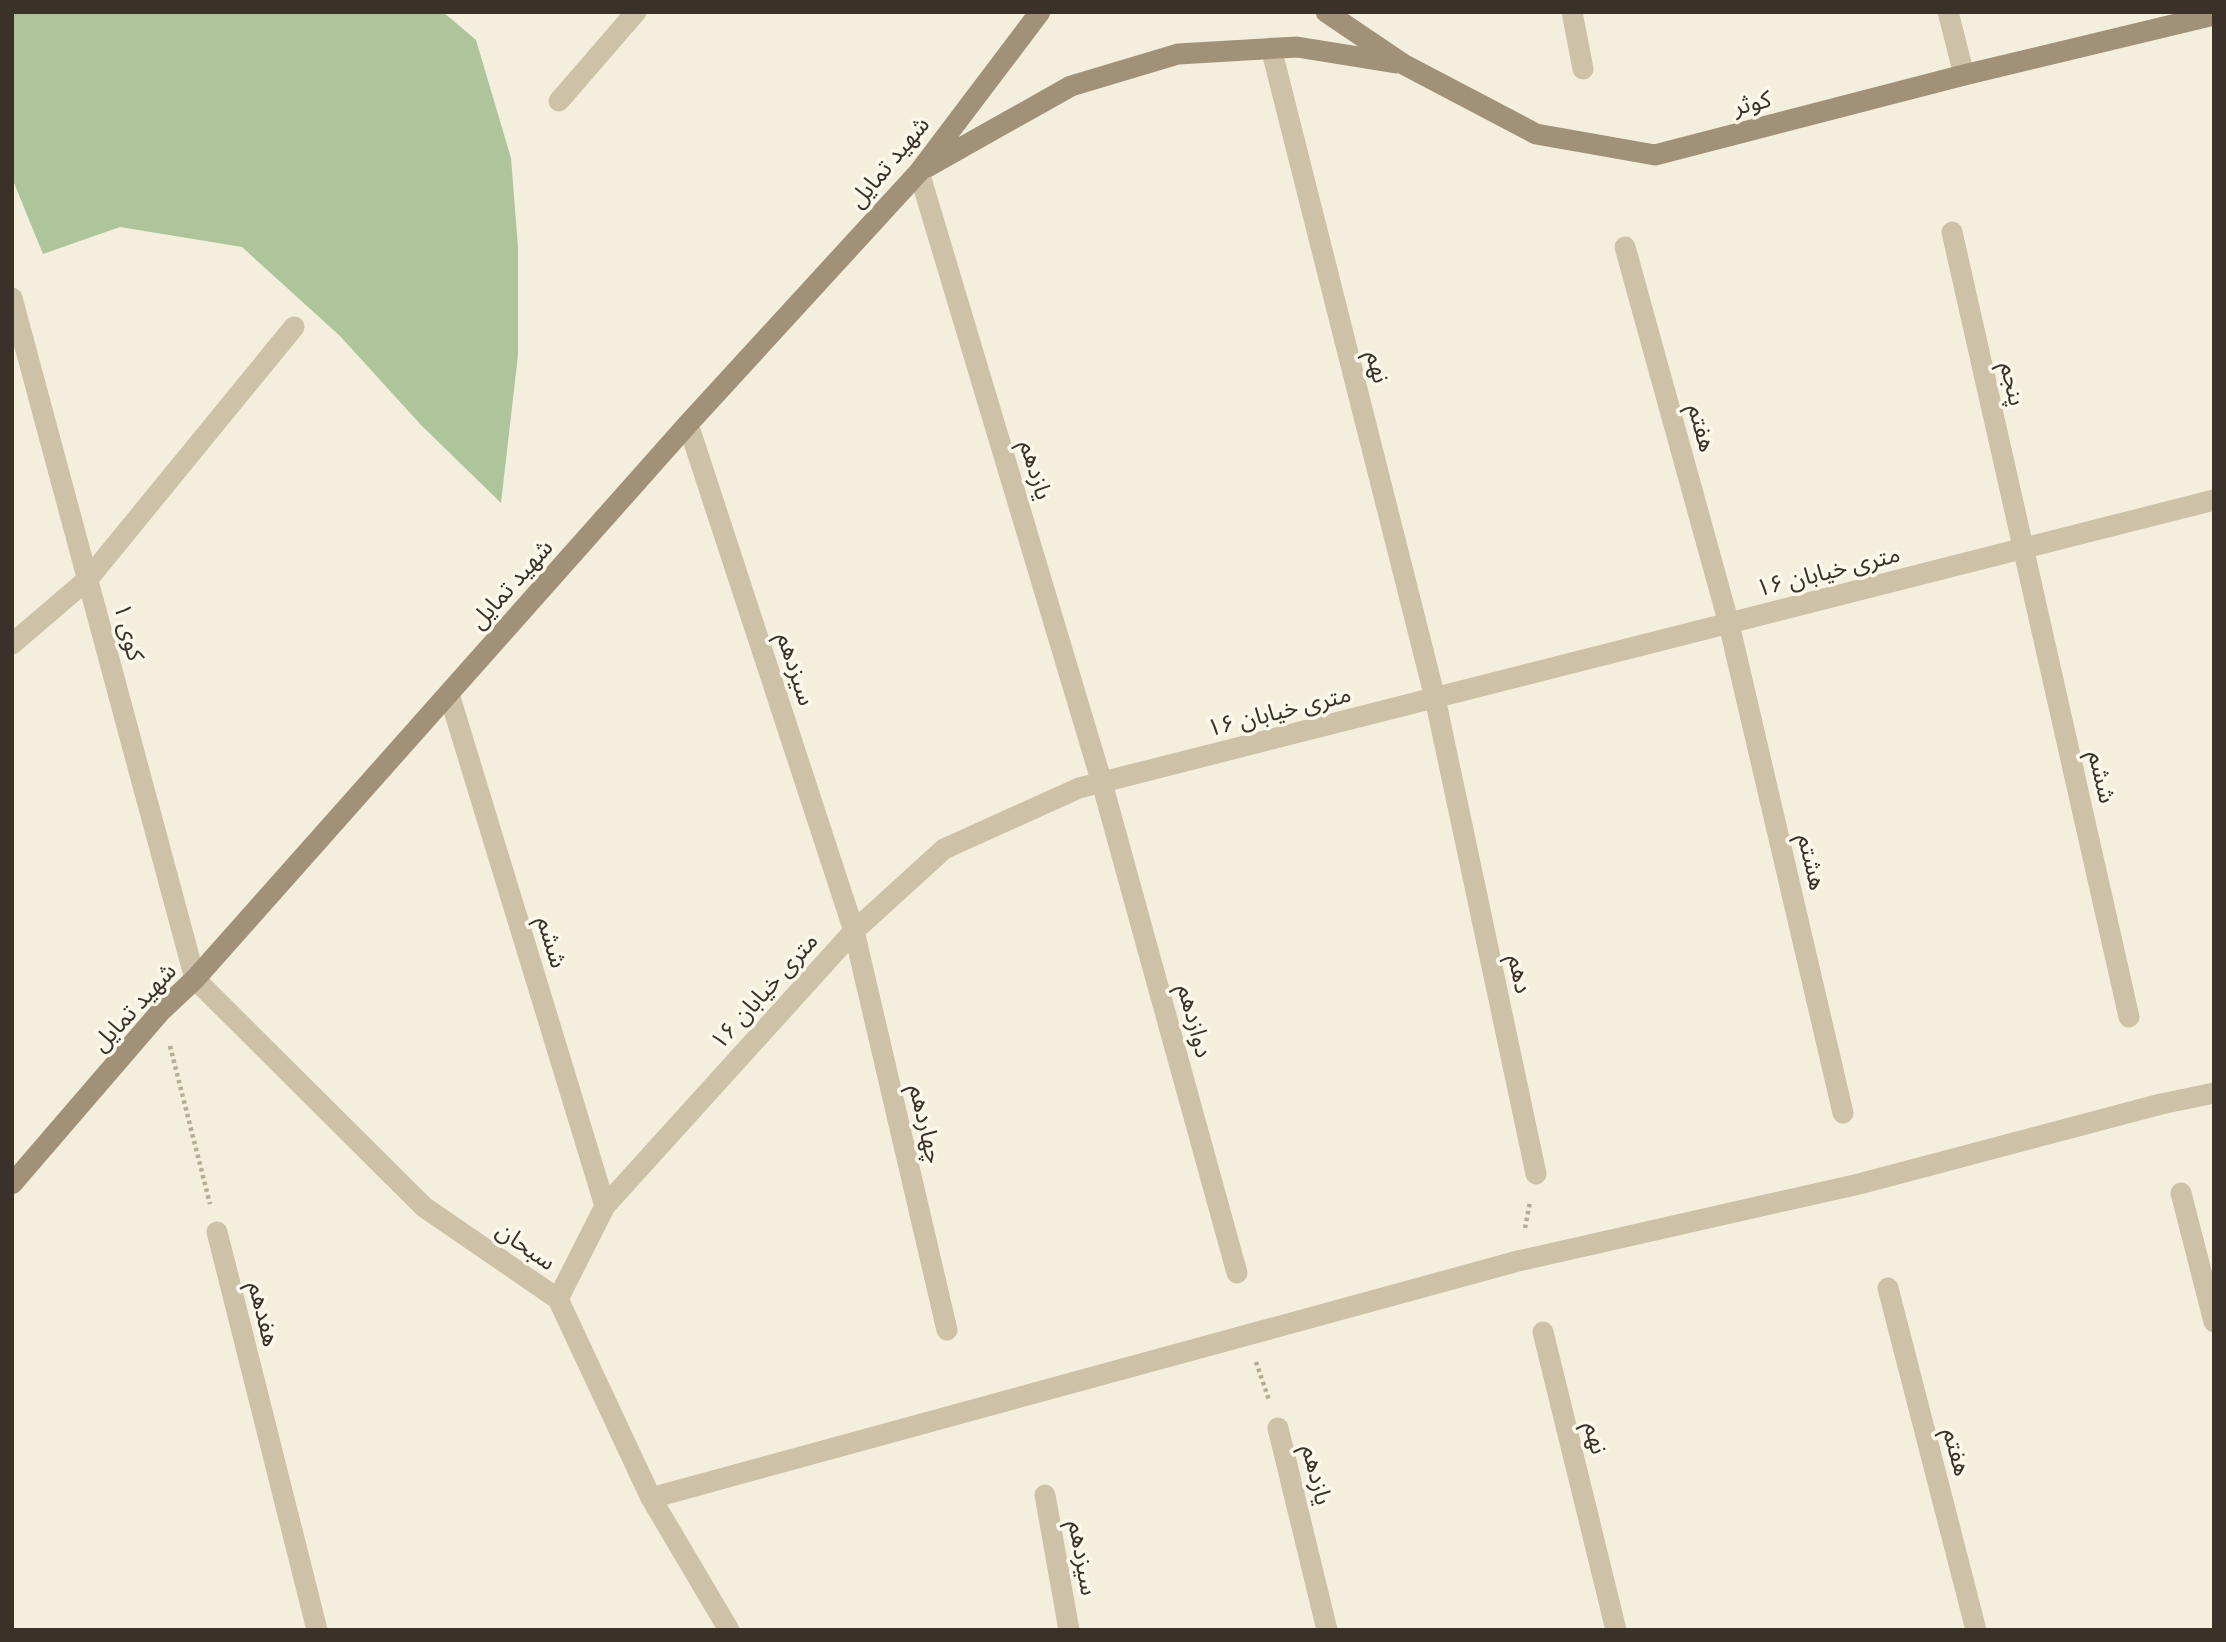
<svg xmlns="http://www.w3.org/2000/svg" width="2226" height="1642" font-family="'Titillium Web','Noto Sans Arabic',sans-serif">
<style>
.green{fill:#aec59c}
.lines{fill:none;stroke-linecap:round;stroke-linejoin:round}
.path{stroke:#b9ac92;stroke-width:4.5;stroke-dasharray:3.5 3.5;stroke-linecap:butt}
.street{stroke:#cdc2a8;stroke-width:21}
.secondary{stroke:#a19179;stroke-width:21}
.labels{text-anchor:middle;stroke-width:7;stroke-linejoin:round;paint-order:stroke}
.street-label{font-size:24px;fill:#3a3229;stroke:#fbf7ea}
</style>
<rect width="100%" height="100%" fill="#f4efdd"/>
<path class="green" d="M12,12h431l33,28 35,118 7,89v108l-17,148 -80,-78 -81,-89 -98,-89 -122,-20 -77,27 -31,-76z"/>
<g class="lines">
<path class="path" d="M170,1046l40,158
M1525,1228l5,-26
M1256,1362l13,38"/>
<path class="street" d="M1572,12l11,57
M1948,12l16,63
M1271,48l164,650 101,476
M559,101l77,-89
M919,172l183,611 135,490
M1952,232l177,785
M1625,247l104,377 114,489
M12,298l183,681 229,228 134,92 93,199 78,132
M688,424l166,507 93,399
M12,644l76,-65 206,-252
M449,694l156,512
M2181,1193l33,129
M217,1232l100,398
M1888,1288l88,342
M558,1299l47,-93 249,-275 90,-82 135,-61 1135,-288
M1543,1332l73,298
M1278,1428l49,202
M1045,1495l24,135
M651,1498l867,-237 341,-77 302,-80 53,-11"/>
<path class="secondary" d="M1326,12l77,52 133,70 119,21 309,-80 250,-60
M927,167l144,-81 107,-32 119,-7 99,16
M12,1184l149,-173 34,-32 493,-555 231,-252 121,-160"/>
</g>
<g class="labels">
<g class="street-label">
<text transform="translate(1752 103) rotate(-14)" y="8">کوثر</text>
<text transform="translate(889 162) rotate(-50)" y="8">شهید تمایل</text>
<text transform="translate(1378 367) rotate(76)" y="8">نهم</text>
<text transform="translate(2013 384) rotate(77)" y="8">پنجم</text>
<text transform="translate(1702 428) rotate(75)" y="8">هفتم</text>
<text transform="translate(1036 470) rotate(73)" y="8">یازدهم</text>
<text transform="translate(1828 571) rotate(-14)" y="8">۱۶ متری خیابان</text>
<text transform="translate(511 584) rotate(-48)" y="8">شهید تمایل</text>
<text transform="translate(129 632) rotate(75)" y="8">کوی ۱</text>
<text transform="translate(796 669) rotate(72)" y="8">سیزدهم</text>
<text transform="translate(1279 711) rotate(-14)" y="8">۱۶ متری خیابان</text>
<text transform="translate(2102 777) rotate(77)" y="8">ششم</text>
<text transform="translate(1812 862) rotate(77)" y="8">هشتم</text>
<text transform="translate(552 942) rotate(73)" y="8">ششم</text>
<text transform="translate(1520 974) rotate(78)" y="8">دهم</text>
<text transform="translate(764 991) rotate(-48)" y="8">۱۶ متری خیابان</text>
<text transform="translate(134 1007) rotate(-47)" y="8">شهید تمایل</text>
<text transform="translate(1195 1021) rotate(75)" y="8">دوازدهم</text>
<text transform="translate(926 1124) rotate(77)" y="8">چهاردهم</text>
<text transform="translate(526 1246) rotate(35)" y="8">سبحان</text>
<text transform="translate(264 1314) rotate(76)" y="8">هفدهم</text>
<text transform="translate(1596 1438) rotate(76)" y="8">نهم</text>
<text transform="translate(1957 1452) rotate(75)" y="8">هفتم</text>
<text transform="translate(1317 1475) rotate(76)" y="8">یازدهم</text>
<text transform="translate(1083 1558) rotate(80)" y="8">سیزدهم</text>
</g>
</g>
<rect width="2226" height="1642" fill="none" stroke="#3a3229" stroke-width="28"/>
</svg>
